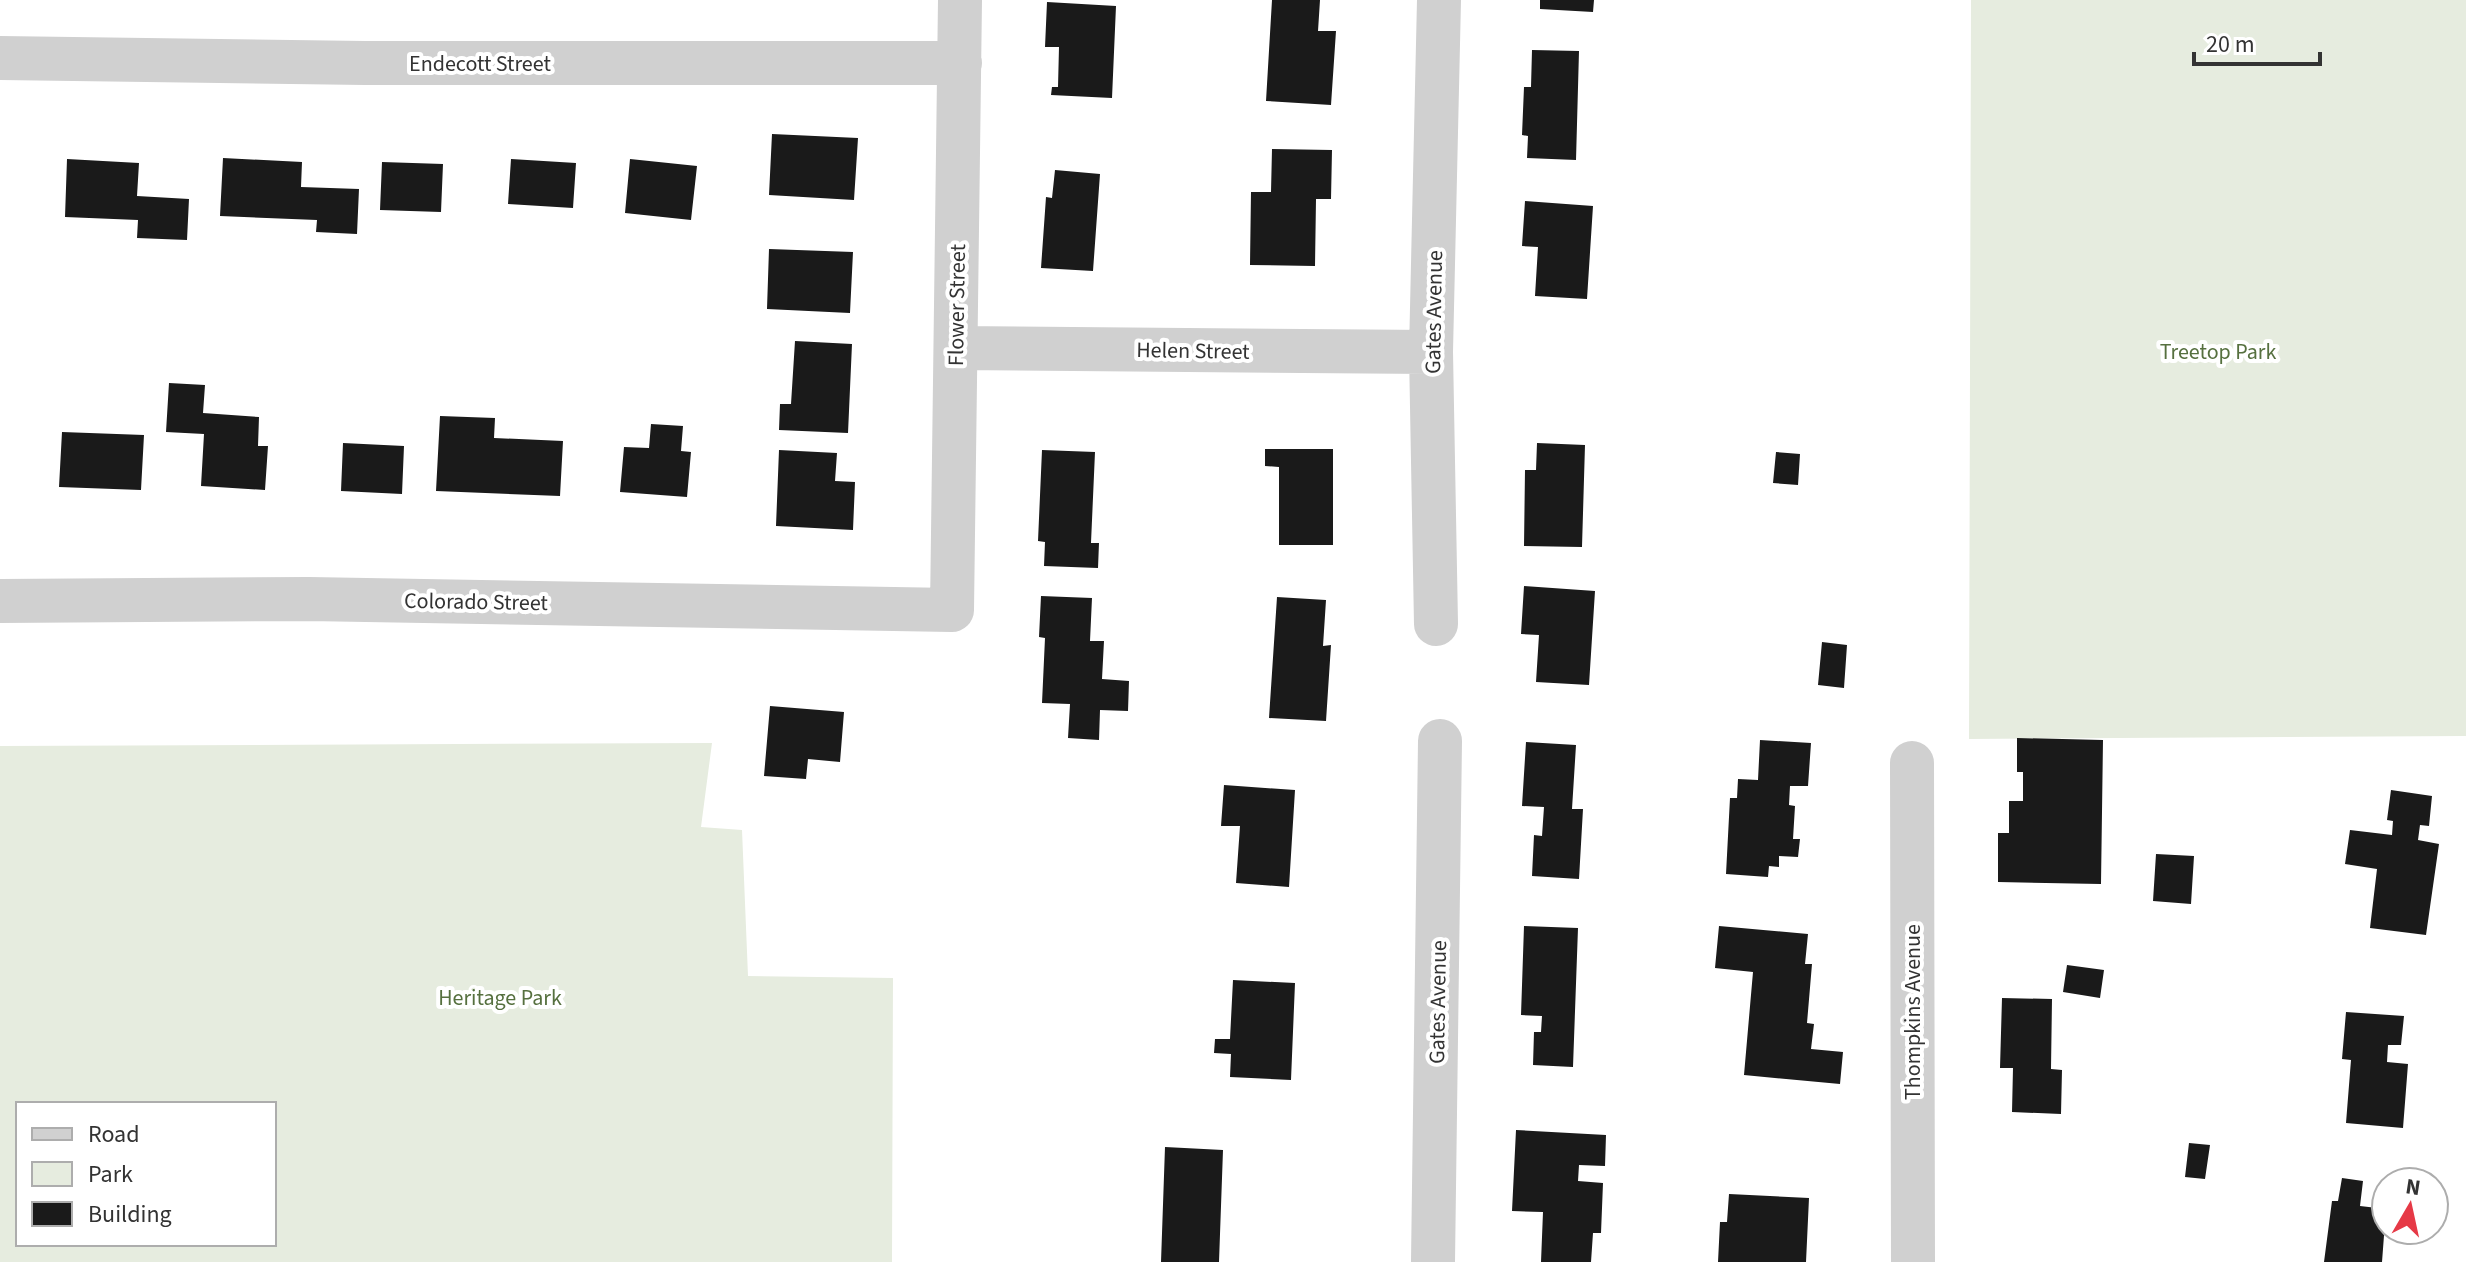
<svg xmlns="http://www.w3.org/2000/svg" width="2466" height="1262" font-family="'Source Sans 3',sans-serif">
<style>
.green{fill:#e6ecdf;fill-rule:evenodd}
.building{fill:#1a1a1a}
.lines{fill:none;stroke-linecap:round;stroke-linejoin:round}
.minor{stroke:#d0d0d0;stroke-width:44}
.labels{text-anchor:middle;stroke-width:8;stroke-linejoin:round;paint-order:stroke}
.street-label{font-size:22px;fill:#333;stroke:#fff}
.park-label{font-size:22px;fill:#56703f;stroke:#fff}
</style>
<rect width="100%" height="100%" fill="#fff"/>
<path class="green" d="M1971,0h495v736l-497,3z
M712,743l-11,84 41,3 6,146 145,2 -1,284h-892v-516zM274,1104v140h-256v-140z"/>
<path class="building" d="M1272,0h48l-2,31h18l-5,74 -65,-4z
M1540,0h54l-1,12 -53,-3z
M1047,2l69,4 -4,92 -61,-3 1,-8h6l1,-40h-14z
M1532,50l47,1 -3,109 -49,-2 1,-22 -6,-1 2,-48h7z
M772,134l86,4 -4,62 -85,-5z
M1272,149l60,1 -1,49h-15l-1,67 -65,-1 1,-73h20z
M223,158l79,4 -1,25 58,2 -2,45 -41,-2 1,-12 -97,-4z
M67,159l72,4 -2,33 52,3 -2,41 -50,-2 1,-18 -73,-3z
M511,159l65,4 -3,45 -65,-4z
M630,159l67,7 -6,54 -66,-7z
M382,162l61,2 -2,48 -61,-2z
M1055,170l45,4 -7,97 -52,-3 5,-71 6,1z
M1525,201l68,5 -6,93 -52,-3 3,-49 -16,-1z
M769,249l84,3 -3,61 -83,-4z
M795,341l57,3 -4,89 -69,-3 1,-26h11z
M169,383l36,2 -2,28 56,4 -1,29h10l-3,44 -64,-4 3,-52 -38,-2z
M440,416l55,2 -1,20 69,3 -3,55 -124,-5z
M651,424l32,2 -2,25 10,1 -4,45 -67,-5 4,-45 25,1z
M62,432l82,3 -3,55 -82,-3z
M343,443l61,3 -2,48 -61,-3z
M1537,443l48,2 -3,102 -58,-1 1,-76h11z
M1265,449h68v96h-54v-78l-14,-1z
M779,450l58,3 -2,28 20,1 -2,48 -77,-4z
M1042,450l53,2 -4,91h8l-1,25 -54,-2 1,-24 -7,-1z
M1776,452l24,2 -2,31 -25,-2z
M1524,586l71,5 -6,94 -53,-3 3,-47 -18,-1z
M1041,596l51,2 -2,43h14l-2,38 27,2 -1,30 -28,-1 -1,30 -31,-2 2,-34 -28,-1 3,-65 -6,-1z
M1277,597l49,3 -3,46 8,-1 -5,76 -57,-3z
M1822,642l25,3 -3,43 -26,-3z
M770,706l74,6 -4,50 -32,-3 -2,20 -42,-3z
M2017,738l86,2 -2,144 -103,-2v-49h11v-32h14v-29h-6z
M1760,740l51,3 -3,43h-18l-1,19 6,1 -2,33h7l-2,18 -19,-1v11l-10,-1 -1,11 -42,-3 4,-76h7l1,-19 20,1z
M1526,742l50,3 -4,64h11l-4,70 -47,-3 2,-41 8,1 2,-29 -22,-1z
M1224,785l71,5 -6,97 -53,-4 4,-57h-19z
M2391,790l41,6 -3,30 -9,-1 -2,15 21,4 -13,91 -56,-7 7,-59 -32,-5 5,-34 42,5 1,-14 -6,-1z
M2156,854l38,2 -3,48 -38,-3z
M1524,926l54,2 -5,139 -40,-2 1,-33h7l1,-16 -21,-1z
M1719,926l89,8 -3,30h7l-5,59 7,1 -3,25 32,3 -3,32 -96,-9 9,-103 -38,-4z
M2067,965l37,5 -4,28 -37,-6z
M1233,980l62,3 -4,97 -61,-3 1,-23 -17,-1 1,-14h15z
M2002,998l50,1 -1,70 11,1 -1,44 -49,-2 1,-44h-13z
M2346,1012l58,4 -3,29h-13l-1,17 21,2 -5,64 -57,-5 5,-63 -9,-1z
M1516,1130l90,5 -1,31 -26,-1 -1,16 25,2 -2,50h-8l-2,29h-50l2,-50 -31,-1z
M2189,1143l21,2 -5,34 -20,-2z
M1165,1147l58,3 -4,112h-58z
M2342,1178l21,3 -3,25 26,3 -4,53h-58l8,-61h6z
M1729,1194l80,4 -3,64h-88l2,-40h7z"/>
<g class="lines">
<path class="minor" d="M0,58l365,5h595
M956,348l475,4
M0,601l309,-2 643,11 8,-610
M1436,624l-5,-272 8,-352
M1912,763l1,499
M1433,1262l7,-521"/>
</g>
<g class="labels">
<g class="street-label">
<text x="480" y="71">Endecott Street</text>
<text transform="translate(956 305) rotate(-89)" y="8">Flower Street</text>
<text transform="translate(1433 312) rotate(-89)" y="8">Gates Avenue</text>
<text transform="translate(1193 350) rotate(1)" y="8">Helen Street</text>
<text transform="translate(476 601) rotate(1)" y="8">Colorado Street</text>
<text transform="translate(1437 1002) rotate(-89)" y="8">Gates Avenue</text>
<text transform="translate(1912 1012) rotate(-90)" y="8">Thompkins Avenue</text>
</g>
<g class="park-label">
<text x="2218" y="359">Treetop Park</text>
<text x="500" y="1005">Heritage Park</text>
</g>
</g>
<rect x="16" y="1102" width="260" height="144" fill="#ffffff" stroke="#adadad" stroke-width="2"/>
<rect x="32" y="1128" width="40" height="12" fill="#d0d0d0" stroke="#adadad" stroke-width="2"/>
<text x="88" y="1142" font-size="24" fill="#333333">Road</text>
<rect x="32" y="1162" width="40" height="24" fill="#e6ecdf" stroke="#adadad" stroke-width="2"/>
<text x="88" y="1182" font-size="24" fill="#333333">Park</text>
<rect x="32" y="1202" width="40" height="24" fill="#1a1a1a" stroke="#adadad" stroke-width="2"/>
<text x="88" y="1222" font-size="24" fill="#333333">Building</text>
<g transform="translate(2410 1206) rotate(9)"><circle r="38" fill="#ffffff" stroke="#adadad" stroke-width="2"/>
<path d="M0-6L14 30L0 20L-14 30Z" fill="#e63946"/>
<text y="-12" font-size="22" font-weight="bold" text-anchor="middle" fill="#333333">N</text>
</g>
<path d="M2194 52v12h126v-12" fill="none" stroke="#333333" stroke-width="4"/>
<text x="2206" y="52" font-size="24" fill="#333333" stroke="#ffffff" stroke-width="6" paint-order="stroke">20 m</text>
</svg>
